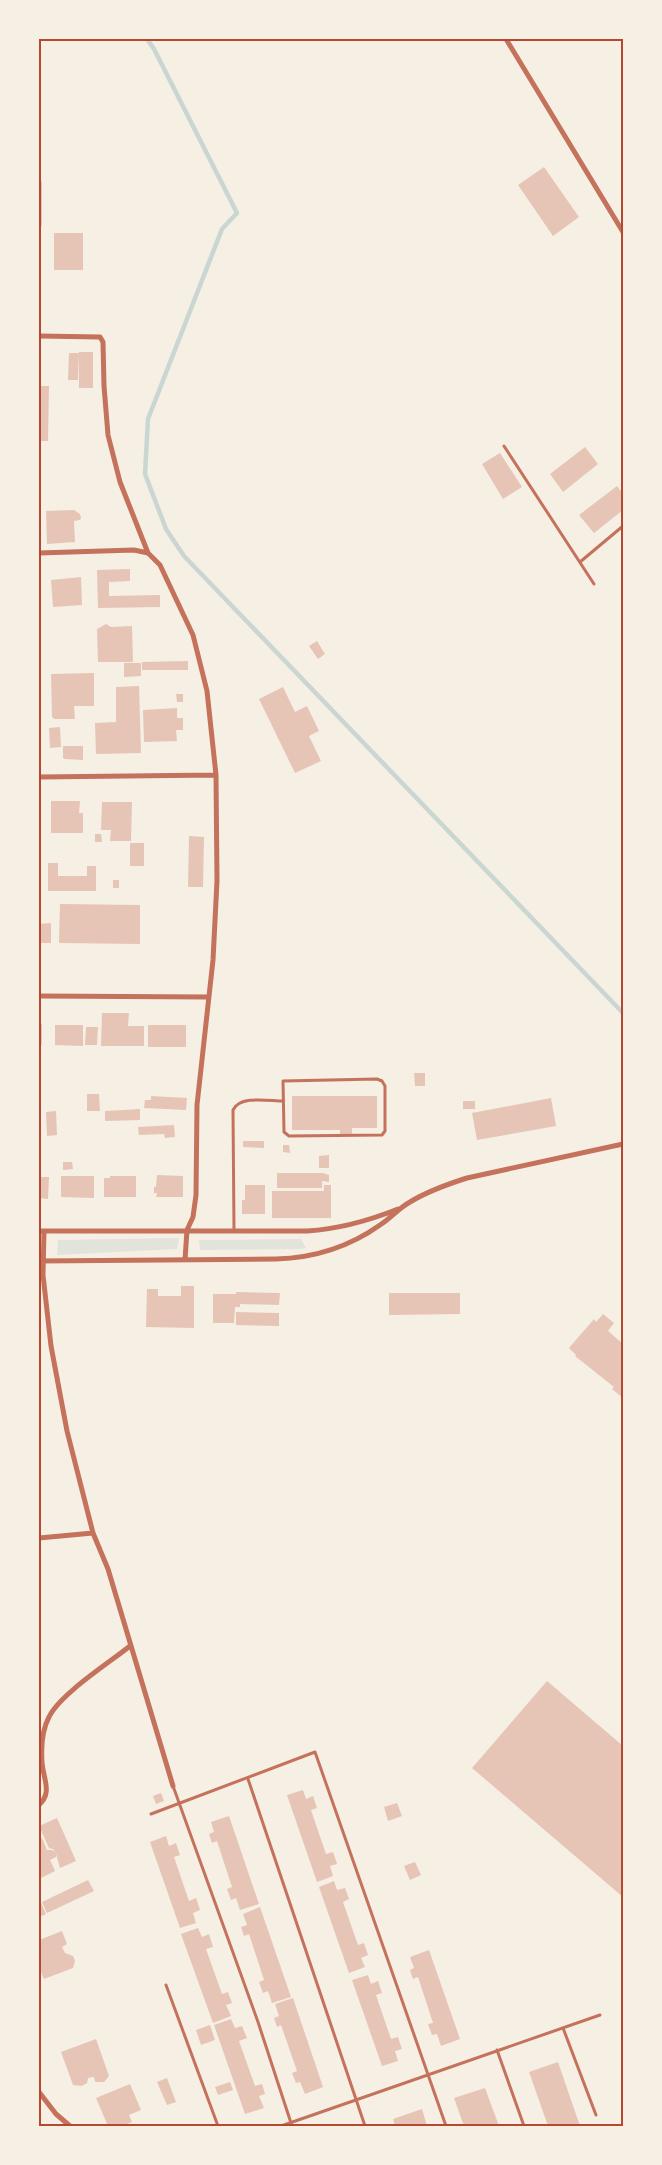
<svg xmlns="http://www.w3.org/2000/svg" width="662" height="2165" font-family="'PT Sans',sans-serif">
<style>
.green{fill:#e2e4dc}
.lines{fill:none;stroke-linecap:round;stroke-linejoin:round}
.stream{stroke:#c9d6d2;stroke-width:4.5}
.building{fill:#e6c5b7}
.service{stroke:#c5725c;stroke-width:3}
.minor{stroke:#c5725c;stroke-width:5}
.neatline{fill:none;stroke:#b5482f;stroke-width:2}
</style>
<rect width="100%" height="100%" fill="#f6efe4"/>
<path class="green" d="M179,1238l-2,11 -120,6 1,-15z
M301,1239l5,9 -7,1 -99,1 -1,-10z"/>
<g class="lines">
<path class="stream" d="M147,39l7,10 83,164 -15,16 -74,190 -3,55 21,55 18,27 439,457"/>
</g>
<path class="building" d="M544,167l35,50 -26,19 -35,-51z
M39,181h3v45l-3,1z
M54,233h29v37h-29z
M79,352h14v36h-14z
M69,353h10l-1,27h-10z
M39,386h10l-1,55h-9z
M585,447l13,17 -35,28 -13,-18z
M500,453l22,34 -19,12 -21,-35z
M617,486l6,8 -2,2 2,4v10l-29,23 -15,-18z
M74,510l6,4 1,4 -1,2 -6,1 1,21 -28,2 -1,-33z
M130,569v12l-21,1v14l51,-1v12l-62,1 -1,-38z
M81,577l1,28 -29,2 -2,-27z
M106,624l5,3 21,-1 1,36h-35l-1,-33z
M317,641l8,13 -7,5 -9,-13z
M188,661v9h-46v-8z
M124,663h17v13l-17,1z
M94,673v33h-20l1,13h-21l-2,-2 -1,-43z
M139,686l2,67 -45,1 -1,-31 21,-1v-35z
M283,687l12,25 12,-6 12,25 -10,5 12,25 -26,12 -36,-74z
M176,694h7v8h-6z
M177,708v10h6v12h-7l1,11 -33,1 -1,-32z
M60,727l1,20 -11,1 -1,-20z
M63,746h20v14l-18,-1 -2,-1z
M51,801h29l-1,12h4v20h-32z
M102,802h30l-1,39h-21l1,-11h-10z
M95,834h6l1,8h-7z
M189,836l15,1 -1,50h-15z
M130,843h14v23h-14z
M48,863h10v13h29v-10h9v25h-48z
M113,880h6v8h-6z
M60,904l80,1v39l-81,-1z
M51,923v20h-12v-19z
M102,1013h27l-1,13h16v20h-43z
M39,1024h3v21h-3z
M55,1025h28v21l-28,-1z
M148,1025h38v22h-38z
M86,1027h12l-1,18h-12z
M414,1073h11v13h-10z
M87,1094h12l1,17h-13z
M151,1096l36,2 -1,12 -42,-2 1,-8h6z
M292,1096h85v32h-25v6h-12v-4h-48z
M551,1098l5,28 -79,14 -5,-27z
M463,1101h12v8h-12z
M140,1109v11l-35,1v-10z
M56,1111l1,24 -10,1 -1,-24z
M174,1125l1,12 -10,1 -1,-4 -25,1 -1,-8z
M243,1141h21v7l-21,-1z
M283,1145h6l1,8 -7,-1z
M329,1155v13h-10v-12z
M63,1162h9l1,7 -10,1z
M277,1173h46l6,2v7l-7,-1v7h-45z
M157,1175l26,1v21h-27l1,-4h-3v-6h2z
M61,1176h33v22l-33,-1z
M110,1176h26v21h-32v-19h6z
M39,1177h10l-1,22 -9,-1z
M245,1185h20v29h-23v-14h3z
M324,1185h7v33h-59v-27h52z
M181,1286h13v42l-48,-1 1,-38h11v7h23z
M236,1292l44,1 -1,12 -39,-1v3h-5l-1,16h-21v-29h23z
M389,1293h71v21l-71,1z
M236,1312l43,1v13l-43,-1z
M603,1314l11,9 -6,8 15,13v54l-11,-9 2,-2 -39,-31 1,-1 -7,-7 25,-29 2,3z
M547,1681l76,65v151l-151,-129z
M303,1790l3,9 7,-3 4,12 -6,2 15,44 7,-2 4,12 -7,2 3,10 -16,6 -30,-87z
M161,1793l3,8 -8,3 -3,-8z
M397,1803l5,13 -14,5 -4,-14z
M229,1816l30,88 -19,6 -4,-12 -5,2 -4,-11 5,-2 -15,-46 -5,2 -3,-9 5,-2 -3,-10z
M57,1818l19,43 -16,7 -4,-14v3l-6,3 5,11 -16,8v-40l3,-1 5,12h5l3,2 -2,-3 -4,-1 -10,-22z
M166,1836l3,10 7,-3 4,12 -6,2 15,44 7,-3 4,12 -7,3 3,10 -16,5 -30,-86z
M415,1862l6,13 -11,5 -6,-14z
M88,1880l6,11 -47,22 -5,-11z
M334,1881l3,9 8,-2 4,11 -6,3 15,43 6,-2 4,12 -7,3 4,9 -16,6 -30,-86z
M39,1898l7,16 -7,3z
M260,1907l31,90 -19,6 -4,-12 -5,2 -4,-11 5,-2 -15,-46 -5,2 -3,-9 6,-2 -4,-11z
M198,1928l4,9 7,-3 4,13 -7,2 16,45 6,-2 4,11 -6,2 5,11 -18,7 -32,-89z
M62,1931l5,13 -5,3 3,6 8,3 2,5 -2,7 -29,11 -5,-12v-27z
M429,1950l31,89 -19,7 -4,-12 -5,1 -4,-11 5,-1 -15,-46 -5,2 -3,-9 4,-2 -4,-11z
M368,1975l3,9 7,-3 4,12 -6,2 15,44 7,-2 4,12 -7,2 3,10 -16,5 -30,-86z
M293,1998l30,89 -18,7 -5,-12 -4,1 -4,-10 5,-2 -16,-46 -4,2 -3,-9 5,-2 -4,-12z
M231,2019l4,9 7,-2 5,12 -8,3 16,45 7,-2 3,10 -6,2 5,12 -19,6 -31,-89z
M210,2025l5,15 -14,5 -5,-15z
M96,2039l13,37 -5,6h-9l-1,-5 -6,1 -1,5 -5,3 -9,-1 -12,-33z
M558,2062l22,64h-32l-19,-54z
M167,2078l9,24 -9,3 -10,-23z
M230,2082l3,8 -15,5 -3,-8z
M130,2084l11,26 -12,5 3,7 -10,4h-14l-12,-28z
M485,2088l14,38h-35l-10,-28z
M422,2109l5,17h-32l-2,-7z"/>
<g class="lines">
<path class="service" d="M504,446l90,138
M580,562l43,-36
M377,1079l5,2 3,5v45l-3,4 -93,1 -5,-4 -1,-51z
M234,1230l-1,-120c7,-15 36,-9 50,-9
M248,1779l117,347
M173,1786l85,236 34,104
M151,1814l164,-62 131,374
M166,1985l52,141
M563,2028l33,87
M497,2050l27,76
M281,2126l319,-111"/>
<path class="minor" d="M506,39l117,193
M39,336l61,1 3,5 1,44 4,49 12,47 28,71 12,12 33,70 14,56 9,84 1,106 -4,79 -16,145 -1,90 -3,22 -6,13 -2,30
M39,553l95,-3 14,3
M39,777l177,-2
M39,996l169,1
M39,1231h268c32,-2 61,-10 91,-22
M44,1231l-1,44 8,71 16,85 26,102 15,36 65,217
M39,1261l237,-2c38,-1 73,-12 104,-34 11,-7 19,-17 30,-23 18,-11 38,-18 57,-24l156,-34
M39,1538l54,-5
M39,1805c14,-13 4,-26 3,-43 -1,-15 0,-32 7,-45 11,-23 60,-54 81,-71
M39,2092l17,22 14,12"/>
</g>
<rect width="662" height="2165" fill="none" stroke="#f6efe4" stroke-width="80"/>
<rect x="40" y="40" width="582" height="2085" class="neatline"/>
</svg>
